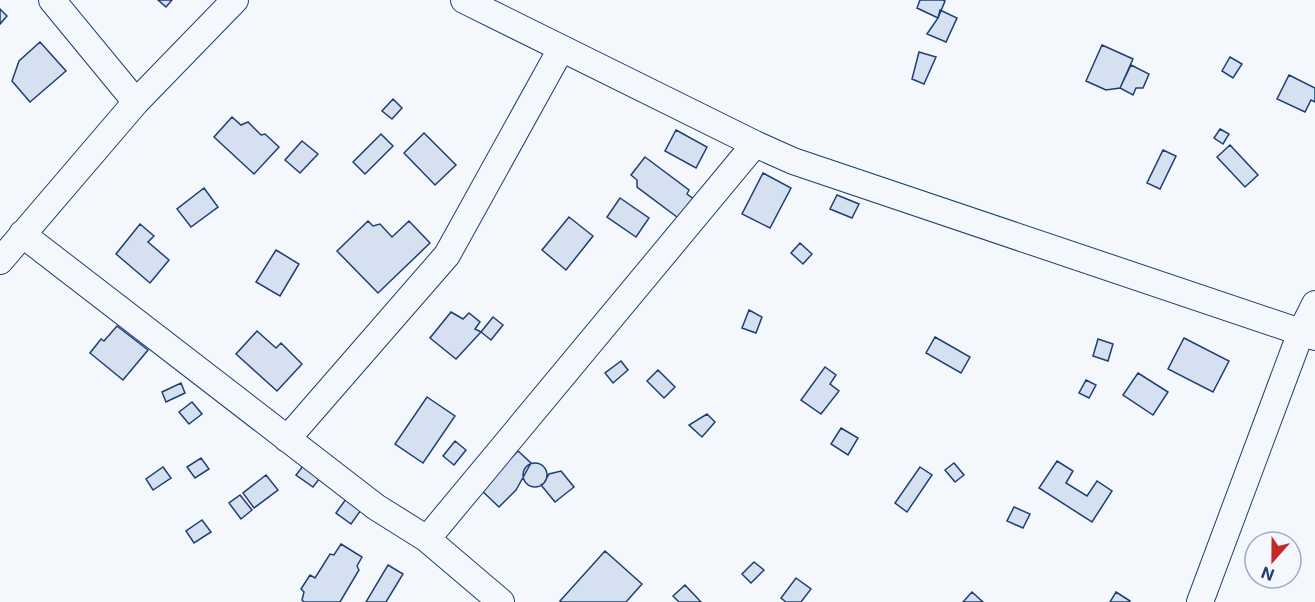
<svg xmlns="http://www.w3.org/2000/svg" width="1315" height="602" font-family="Inter,sans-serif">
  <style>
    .building { fill: #d5e0f0; stroke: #1d3f73; stroke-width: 1.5 }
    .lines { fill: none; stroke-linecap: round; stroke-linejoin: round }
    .minor-casing { stroke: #1d3f73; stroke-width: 28 }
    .minor { stroke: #f4f7fb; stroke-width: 26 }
  </style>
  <rect width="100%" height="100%" fill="#f4f7fb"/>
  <path class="building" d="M 158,0 L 172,0 L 166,7 Z
    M 920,0 L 943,0 L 945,1 L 938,18 L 917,8 Z
    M 0,9 L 7,16 L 0,24 Z
    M 940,10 L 957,18 L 946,42 L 927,34 L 938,18 Z
    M 40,42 L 66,71 L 30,102 L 12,81 L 19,61 Z
    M 1102,45 L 1133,59 L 1120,88 L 1106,90 L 1086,81 Z
    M 919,52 L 936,57 L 924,84 L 912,79 Z
    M 1230,57 L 1242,64 L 1233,78 L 1222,71 Z
    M 1131,65 L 1149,74 L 1143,88 L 1136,88 L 1133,95 L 1120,88 Z
    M 1289,75 L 1315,88 L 1315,102 L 1311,100 L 1305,112 L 1277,99 Z
    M 393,99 L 402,108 L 392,119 L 382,111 Z
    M 232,117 L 241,125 L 248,122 L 261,135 L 265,134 L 279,147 L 254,174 L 214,137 Z
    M 1220,129 L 1229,134 L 1223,144 L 1214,138 Z
    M 676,130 L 707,147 L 696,168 L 665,151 Z
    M 424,133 L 456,165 L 435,185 L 404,153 Z
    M 381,134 L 393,146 L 365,174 L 353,162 Z
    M 302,141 L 318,154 L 300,173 L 285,160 Z
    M 1230,145 L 1258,175 L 1245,187 L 1217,157 Z
    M 1163,150 L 1176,156 L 1160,189 L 1147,183 Z
    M 645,157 L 689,190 L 687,194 L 695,200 L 681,220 L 637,187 L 637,180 L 631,175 Z
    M 763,173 L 791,188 L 770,228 L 742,214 Z
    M 204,188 L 218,207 L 191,227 L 177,209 Z
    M 837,195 L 859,204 L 852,218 L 830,209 Z
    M 620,198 L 649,218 L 636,237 L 607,217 Z
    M 569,217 L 593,236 L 566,270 L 542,250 Z
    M 368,221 L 373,226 L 380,224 L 392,237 L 409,221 L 430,243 L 378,293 L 337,251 Z
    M 140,224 L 154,236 L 148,242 L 169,260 L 150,283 L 116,254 Z
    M 800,243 L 812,254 L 803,264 L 791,253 Z
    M 276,250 L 299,264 L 280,296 L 256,282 Z
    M 749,310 L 762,317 L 756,333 L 742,328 Z
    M 451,312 L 463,319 L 469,313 L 480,322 L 475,329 L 481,332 L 456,359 L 430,338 Z
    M 493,317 L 503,325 L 491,340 L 481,332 Z
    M 117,326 L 148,350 L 123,380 L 90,353 L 101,339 L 104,341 Z
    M 257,331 L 276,348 L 281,343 L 302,364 L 277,391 L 236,354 Z
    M 935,337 L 970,357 L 961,373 L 926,353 Z
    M 1184,338 L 1229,361 L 1213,392 L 1168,369 Z
    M 1098,339 L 1113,344 L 1108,361 L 1093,356 Z
    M 621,361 L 628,370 L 613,383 L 605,373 Z
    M 825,367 L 836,375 L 830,384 L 839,391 L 821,414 L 801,400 Z
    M 658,370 L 675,387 L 664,398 L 647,381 Z
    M 1138,373 L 1168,392 L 1153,415 L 1123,395 Z
    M 1086,380 L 1096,385 L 1089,398 L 1079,393 Z
    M 181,383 L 185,393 L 166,402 L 162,392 Z
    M 427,397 L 455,416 L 423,463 L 395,444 Z
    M 192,402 L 202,414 L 189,424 L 179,412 Z
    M 707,414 L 715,422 L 702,437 L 689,425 Z
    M 841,428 L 858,438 L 848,455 L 831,444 Z
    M 455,441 L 466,450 L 454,465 L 443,456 Z
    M 518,451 L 531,463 L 516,490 L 499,507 L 480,489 Z
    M 201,458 L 209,469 L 195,478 L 187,467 Z
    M 1057,461 L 1073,471 L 1066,483 L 1087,496 L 1097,481 L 1112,491 L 1092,522 L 1039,488 Z
    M523 475a12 12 0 1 1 24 0a12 12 0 1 1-24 0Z
    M 954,463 L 964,475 L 955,482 L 945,470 Z
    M 303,466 L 320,478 L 313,487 L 296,475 Z
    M 163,467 L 171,478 L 153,490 L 146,479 Z
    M 920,467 L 932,475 L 907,512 L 895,503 Z
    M 561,471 L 574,487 L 555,502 L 541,485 L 544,483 L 549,474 Z
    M 266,475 L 278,490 L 254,508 L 243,493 Z
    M 240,495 L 252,510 L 241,519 L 229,503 Z
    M 346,499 L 361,510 L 351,524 L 336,513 Z
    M 1014,507 L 1030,514 L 1023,528 L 1007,521 Z
    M 202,520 L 211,532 L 194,543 L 186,531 Z
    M 341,544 L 362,557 L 357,566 L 359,570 L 340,602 L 304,602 L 302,600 L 304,592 L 301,589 L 310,575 L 315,578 L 330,554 L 334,555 Z
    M 605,551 L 642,584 L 626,602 L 562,602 L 560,601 Z
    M 754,562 L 764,570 L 751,583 L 742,574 Z
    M 388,565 L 403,574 L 386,602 L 366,602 Z
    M 796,578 L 811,589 L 801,602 L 786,602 L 781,598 Z
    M 685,585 L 701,602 L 679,602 L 673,596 Z
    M 972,592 L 983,602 L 963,602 Z
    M 1116,592 L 1130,601 L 1129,602 L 1110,602 Z"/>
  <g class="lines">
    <defs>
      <path id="minor" d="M 52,0 L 136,102
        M 464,0 L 755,144 L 793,161 L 1315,337
        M 22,234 L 376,507 L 427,539 L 501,602
        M 0,261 L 136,102 L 235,0
        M 287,439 L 447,255 L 561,49
        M 427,539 L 755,144
        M 1200,602 L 1301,332 L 1315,304"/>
    </defs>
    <use href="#minor" class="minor-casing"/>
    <use href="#minor" class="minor"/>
  </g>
  <g transform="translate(1273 560) rotate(201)"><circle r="28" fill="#f4f7fb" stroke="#9eadc5" stroke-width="1.5"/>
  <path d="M0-4.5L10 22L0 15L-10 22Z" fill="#c62828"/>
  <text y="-9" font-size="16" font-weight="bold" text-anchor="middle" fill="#1d3f73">N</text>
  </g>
</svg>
